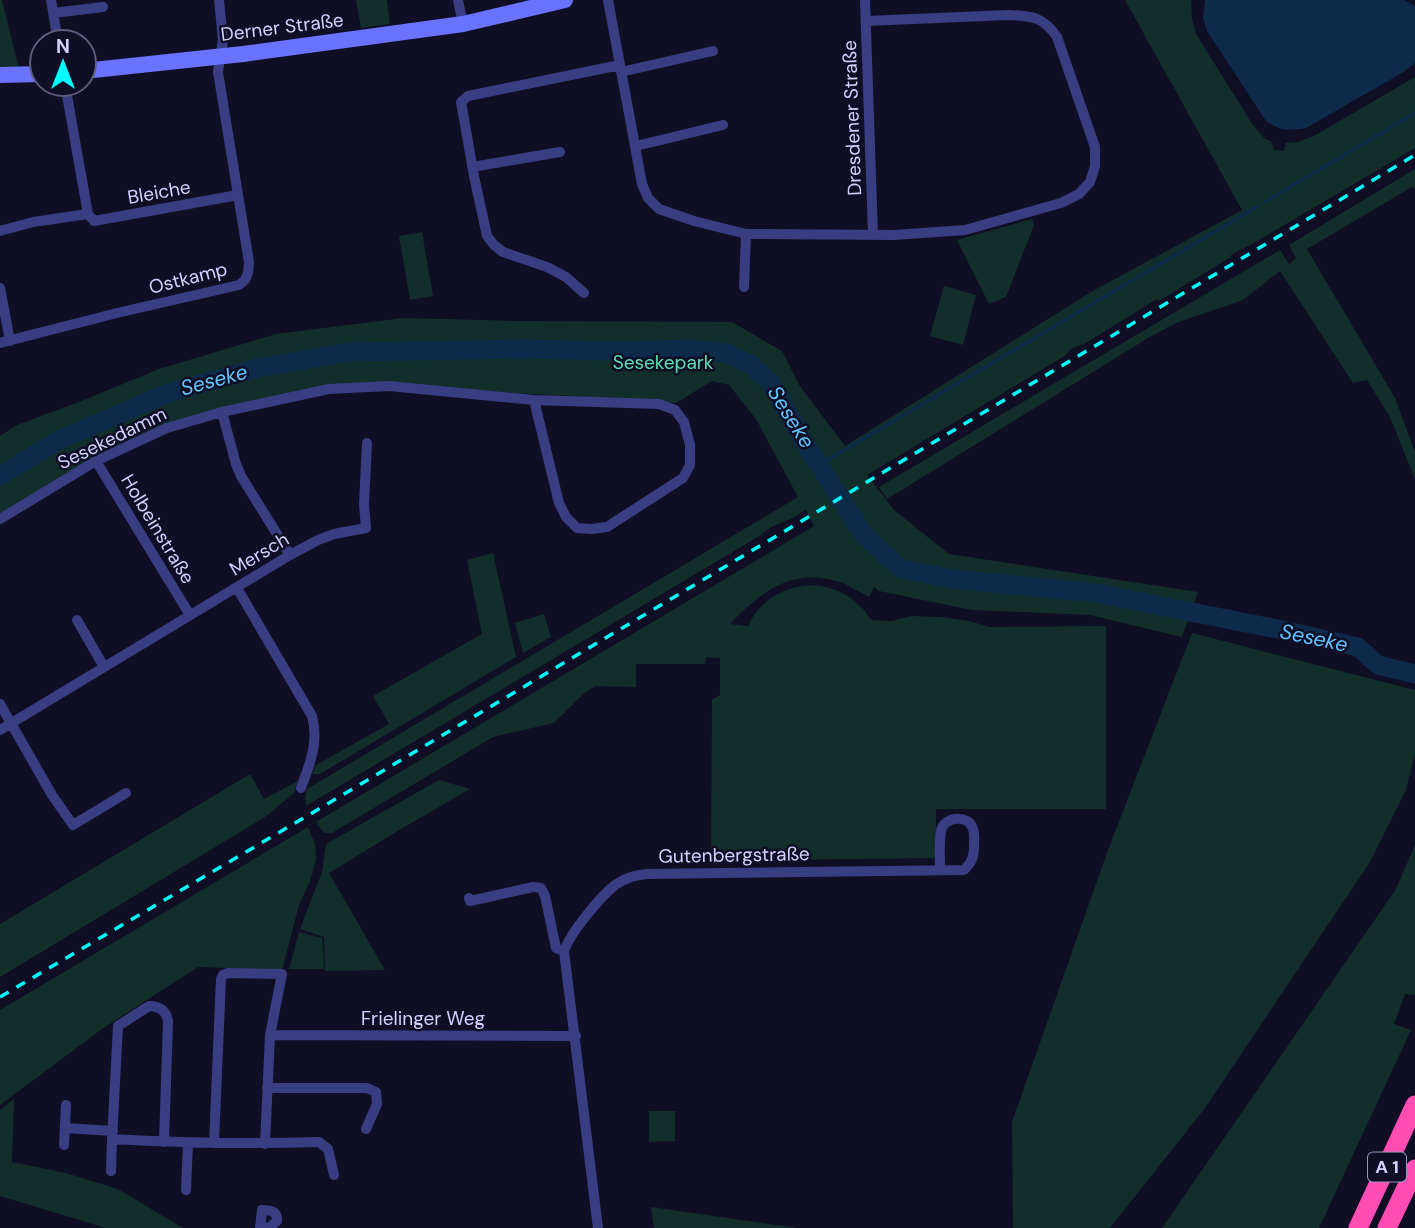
<svg xmlns="http://www.w3.org/2000/svg" width="1415" height="1228" font-family="'DM Sans',sans-serif">
  <style>
    .green { fill: #112e2a }
    .water { fill: #0d2a4a }
    .lines { fill: none; stroke-linecap: round; stroke-linejoin: round }
    .stream { stroke: #0d2a4a; stroke-width: 3.5 }
    .river { stroke: #0d2a4a; stroke-width: 19 }
    .street { stroke: #393e83; stroke-width: 10 }
    .secondary { stroke: #6973ff; stroke-width: 16 }
    .highway { stroke: #ff4db3; stroke-width: 19 }
    .rail { stroke: #00fcfc; stroke-width: 3.5; stroke-dasharray: 10 9; stroke-linecap: butt }
    .labels { text-anchor: middle; dominant-baseline: central; stroke-width: 5; stroke-linejoin: round; paint-order: stroke }
    .shield { fill: #100e24; stroke: #9896bd; stroke-width: 2 }
    .shield-label { font-size: 18px; font-weight: bold; fill: #d2d1ff }
    .street-label { font-size: 19px; fill: #d2d1ff; stroke: #100e24 }
    .park-label { font-size: 19px; fill: #5de0b2; stroke: #100e24 }
    .water-label { font-size: 21px; font-style: italic; fill: #60c5ff; stroke: #100e24 }
  </style>
  <rect width="100%" height="100%" fill="#100e24"/>
  <path class="green" d="M 0,0 L 2,0 L 19,69 L 0,69 Z
    M 356,0 L 387,0 L 390,24 L 361,28 Z
    M 1125,0 L 1191,0 L 1192,19 L 1196,34 L 1253,125 L 1264,138 L 1272,142 L 1274,150 L 1284,151 L 1286,143 L 1298,142 L 1314,136 L 1415,77 L 1415,148 L 1259,240 L 1231,255 L 1231,257 L 1159,301 L 1157,299 L 1086,343 L 1071,349 L 1066,355 L 867,475 L 894,510 L 949,554 L 1198,592 L 1182,637 L 1090,615 L 972,610 L 879,591 L 874,587 L 869,597 C 861,593 853,588 845,584 C 796,565 762,590 730,624 L 748,626 C 768,582 827,571 861,607 C 865,610 868,616 871,620 L 892,621 L 911,616 L 941,617 L 969,621 L 990,627 L 1106,626 L 1106,809 L 936,809 L 936,858 L 716,861 L 711,857 L 712,700 L 720,695 L 720,658 L 706,657 L 705,664 L 636,664 L 636,687 L 595,686 L 582,695 L 554,723 L 493,737 L 332,833 L 324,833 L 316,822 L 814,526 L 806,510 C 800,513 794,518 789,520 C 778,524 770,526 761,535 L 306,806 L 305,798 L 307,789 L 798,497 L 756,419 L 729,385 L 712,381 L 676,403 L 573,396 L 345,385 L 168,426 L 0,517 L 0,436 L 17,425 L 79,402 L 159,369 L 276,334 L 404,318 L 516,321 L 732,322 L 782,351 L 799,385 L 845,446 L 1091,292 L 1242,210 Z
    M 1415,169 L 1415,189 L 1412,187 L 1307,249 L 1395,398 L 1415,452 L 1415,479 L 1390,417 L 1367,380 L 1353,383 L 1280,271 L 1243,300 L 1176,323 L 1148,338 L 887,499 L 879,487 L 1280,250 L 1289,264 L 1296,258 L 1289,245 Z
    M 1032,219 L 1034,225 L 1006,297 L 989,304 L 957,240 Z
    M 422,232 L 433,296 L 410,300 L 399,236 Z
    M 944,286 L 976,295 L 963,345 L 930,336 Z
    M 493,553 L 516,657 L 320,774 L 312,774 L 316,765 L 389,724 L 373,696 L 482,634 L 467,560 Z
    M 544,614 L 551,637 L 523,653 L 515,623 Z
    M 1192,633 L 1415,690 L 1415,754 L 1406,790 L 1370,862 L 1205,1108 L 1110,1228 L 1013,1228 L 1012,1122 L 1108,850 Z
    M 250,774 L 264,799 L 298,781 L 294,793 L 265,817 L 0,977 L 0,924 Z
    M 439,780 L 470,789 L 401,829 L 329,873 L 385,970 L 325,971 L 324,937 L 300,929 L 322,872 L 326,844 Z
    M 308,827 L 315,844 L 316,859 L 310,881 L 299,905 L 282,970 L 198,967 L 102,1029 L 0,1105 L 0,1010 Z
    M 1415,845 L 1415,995 L 1405,994 L 1394,1024 L 1411,1030 L 1319,1228 L 1162,1228 L 1396,889 Z
    M 299,932 L 322,938 L 324,969 L 289,969 Z
    M 14,1099 L 12,1162 L 66,1173 L 118,1189 L 183,1228 L 106,1228 L 0,1196 L 0,1110 Z
    M 649,1111 L 675,1111 L 675,1141 L 649,1142 Z
    M 651,1207 L 797,1228 L 654,1228 Z"/>
  <path class="water" d="M 1205,0 L 1404,0 L 1415,6 L 1415,63 L 1402,73 L 1306,128 C 1287,131 1282,131 1266,121 L 1207,31 L 1203,18 Z"/>
  <g class="lines">
    <path class="stream" d="M 1265,202 L 1415,113
      M 819,465 L 1257,207"/>
    <path class="river" d="M 0,476 L 59,440 L 168,393 L 258,368 L 349,352 L 527,349 L 612,351 L 690,349 L 726,353 L 750,364 L 771,383 L 804,442 L 864,535 L 901,569 L 953,579 L 1096,593 L 1287,631 L 1358,647 L 1378,665 L 1415,674"/>
    <path class="street" d="M 51,0 L 58,42
      M 458,0 L 463,24
      M 608,0 L 642,184 L 648,198 L 659,209 L 694,221 L 746,234 L 894,235 L 965,230 L 1061,203 L 1079,194 L 1090,182 L 1095,166 L 1095,147 L 1057,37 C 1043,17 1033,16 1009,15 L 866,21
      M 865,0 L 873,235
      M 53,13 L 103,7
      M 621,72 L 713,51
      M 65,84 L 88,214 L 94,221 L 238,195
      M 636,146 L 723,125
      M 472,167 L 560,152
      M 0,231 L 33,222 L 88,214
      M 744,287 L 746,234
      M 0,288 L 10,341
      M 584,293 L 566,277 L 547,267 L 503,252 L 494,245 L 487,236 L 474,176 L 461,102 L 468,96 L 620,65
      M 0,343 L 117,313 L 239,285 L 245,280 L 248,273 L 249,262 L 218,72 L 223,40 L 219,0
      M 222,412 L 236,464 L 241,476 L 290,555
      M 96,461 L 190,615
      M 0,519 L 96,461 L 167,428 L 222,412 L 329,389 L 389,386 L 534,400 L 659,404 L 675,410 L 684,422 L 690,445 L 690,465 L 683,478 L 607,527 L 591,529 L 577,528 L 566,517 L 559,503 L 534,400
      M 237,588 L 312,716 C 319,742 310,764 301,788
      M 77,620 L 104,667
      M 0,704 L 52,795 L 73,825 L 126,793
      M 0,730 L 290,555 L 318,540 L 334,534 L 366,528 L 364,504 L 367,443
      M 469,898 L 470,901 L 533,887 L 541,888 L 545,896 L 556,948 L 564,951
      M 270,1035 L 576,1036
      M 267,1088 L 367,1088 L 376,1092 L 377,1104 L 366,1129
      M 65,1128 L 113,1131
      M 164,1142 L 168,1022 C 167,1011 160,1006 149,1006 L 118,1026 L 112,1139 C 181,1143 250,1144 319,1142 L 328,1149 L 334,1175
      M 214,1143 L 221,979 L 223,975 L 228,973 L 282,974 L 270,1035 L 265,1144
      M 64,1145 L 66,1105
      M 111,1171 L 112,1139
      M 186,1190 L 188,1143
      M 260,1228 L 262,1210 C 270,1210 278,1211 277,1221 L 270,1227 L 264,1228
      M 598,1228 L 564,951 C 571,932 599,898 615,885 C 625,878 635,875 646,874 L 964,870 C 972,862 974,857 974,846 C 974,841 975,834 973,829 C 969,814 944,816 941,831 C 939,843 940,857 940,870"/>
    <path class="secondary" d="M 84,71 L 243,54 L 463,24 L 565,0
      M 0,75 L 42,74"/>
    <path class="highway" d="M 1358,1228 L 1415,1105
      M 1387,1228 L 1415,1169"/>
    <path class="rail" d="M 0,997 L 329,803 L 1415,155"/>
  </g>
  <g class="labels">
    <rect class="shield" x="1368" y="1152.5" width="38" height="29" rx="5"/>
    <g class="shield-label">
      <text x="1387" y="1167">A 1</text>
    </g>
    <g class="street-label">
      <text transform="translate(282 27) rotate(-7)">Derner Straße</text>
      <text transform="translate(852 118) rotate(-92)">Dresdener Straße</text>
      <text transform="translate(159 192) rotate(-10)">Bleiche</text>
      <text transform="translate(188 278) rotate(-14)">Ostkamp</text>
      <text transform="translate(112 438) rotate(-26)">Sesekedamm</text>
      <text transform="translate(158 529) rotate(59)">Holbeinstraße</text>
      <text transform="translate(259 554) rotate(-31)">Mersch</text>
      <text transform="translate(734 855) rotate(-1)">Gutenbergstraße</text>
      <text x="423" y="1018">Frielinger Weg</text>
    </g>
    <g class="park-label">
      <text x="663" y="362">Sesekepark</text>
    </g>
    <g class="water-label">
      <text transform="translate(214 380) rotate(-15)">Seseke</text>
      <text transform="translate(791 417) rotate(58)">Seseke</text>
      <text transform="translate(1314 638) rotate(12)">Seseke</text>
    </g>
  </g>
  <g transform="translate(63 63)"><circle r="33" fill="#100e24" stroke="#5e5c7c" stroke-width="2"/>
  <path d="M0-5L12 26L0 18L-12 26Z" fill="#00fcfc"/>
  <text y="-10" font-size="19" font-weight="bold" text-anchor="middle" fill="#d2d1ff">N</text>
  </g>
</svg>
